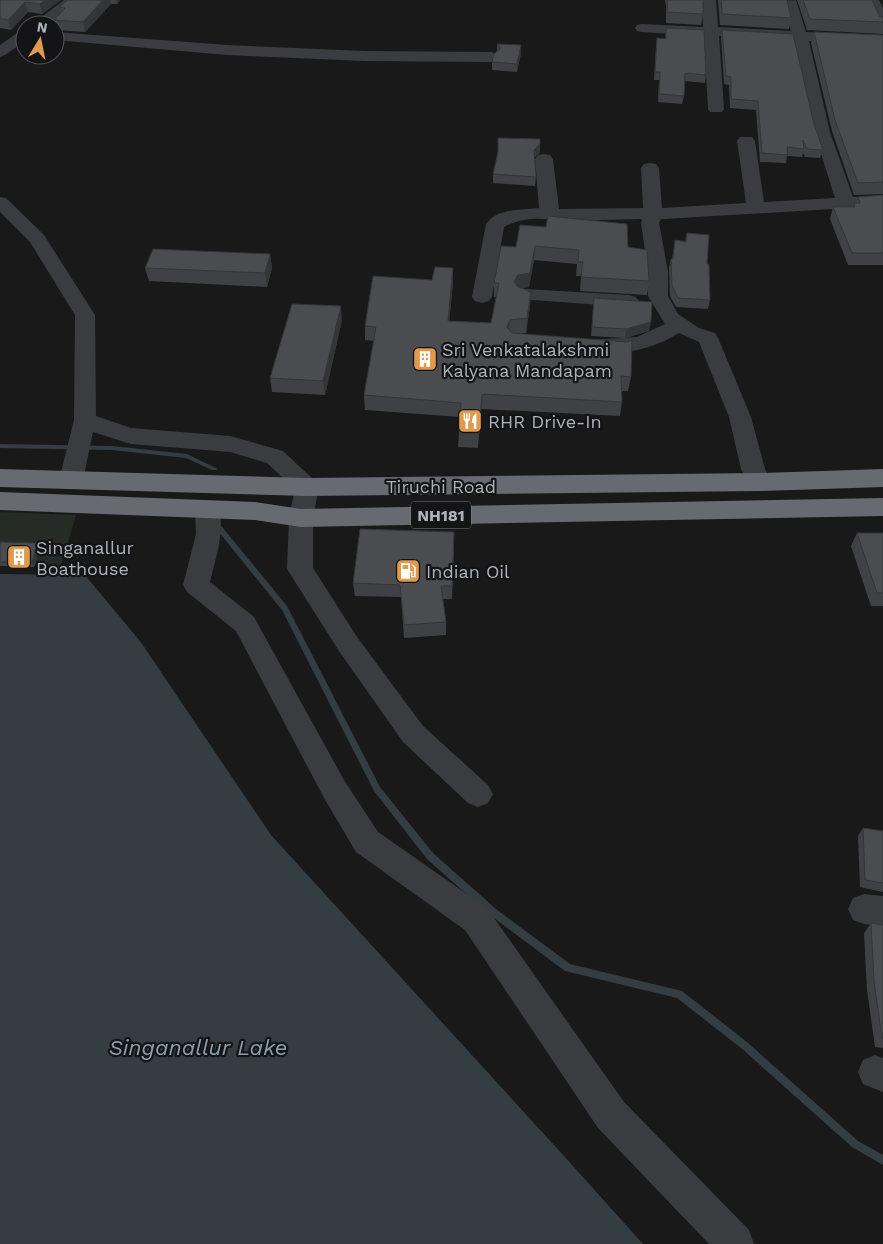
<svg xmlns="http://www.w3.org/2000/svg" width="883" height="1244" font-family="'Work Sans',sans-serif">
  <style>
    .green { fill: #252c25 }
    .water { fill: #343d42 }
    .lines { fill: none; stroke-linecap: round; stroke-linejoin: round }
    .stream { fill: #343d42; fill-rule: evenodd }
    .minor { fill: #3a3c3f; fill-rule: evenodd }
    .highway { fill: #676a70; fill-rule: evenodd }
    .wall { fill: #404144 }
    .shaded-wall { fill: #343537 }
    .building { fill: #4b4c4f; stroke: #343537 }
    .labels { text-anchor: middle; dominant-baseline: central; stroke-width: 4.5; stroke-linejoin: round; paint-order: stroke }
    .shield { fill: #141416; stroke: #7f8388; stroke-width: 1 }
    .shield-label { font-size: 16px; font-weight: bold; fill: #adb2b9 }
    .poi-label { font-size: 18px; fill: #adb2b9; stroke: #141416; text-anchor: start }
    .street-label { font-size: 18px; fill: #adb2b9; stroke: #141416 }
    .near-water-label { font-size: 22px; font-style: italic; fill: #88a2af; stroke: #141416 }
  </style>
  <rect width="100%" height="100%" fill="#19191a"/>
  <path class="green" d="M 0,512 L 76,515 L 61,566 L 0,565 Z"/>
  <path class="water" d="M 0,574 L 85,575 L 140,641 L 271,835 L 564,1156 L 643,1244 L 0,1244 Z"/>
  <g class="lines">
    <path class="stream" d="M 0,444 L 112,446 L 187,454 L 216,468 L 217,469 L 216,470 L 212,470 L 186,458 L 112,450 L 0,448 Z
      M 214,522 L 218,522 L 287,606 L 380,787 L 433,853 L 496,909 L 570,964 L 682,991 L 747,1042 L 858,1141 L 883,1155 L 883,1165 L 852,1147 L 741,1048 L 677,998 L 565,971 L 490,915 L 427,859 L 374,791 L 282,610 L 214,526 L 213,524 Z"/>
    <path class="minor" d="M 64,0 L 80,0 L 48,25 L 31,25 Z
      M 702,0 L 716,0 L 718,27 L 791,31 L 783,1 L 796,0 L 806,32 L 883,35 L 883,45 L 809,41 L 830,132 L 853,197 L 883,196 L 883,206 L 664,219 L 661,219 L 659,223 L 668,271 L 668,296 L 678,314 L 699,328 L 715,333 L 718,338 L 751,417 L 765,469 L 772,482 L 768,488 L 760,490 L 752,488 L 741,469 L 729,417 L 699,342 L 679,333 C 653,349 621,357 591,350 L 588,345 L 591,340 L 637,337 L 665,324 L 648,296 L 648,271 L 641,223 L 642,219 L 559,221 C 541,217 520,218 504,227 L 492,297 L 489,301 L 482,303 L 475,301 L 472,297 L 486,224 C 497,208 522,210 539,208 L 535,159 L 538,155 L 544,154 L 550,155 L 553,159 L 559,209 L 643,208 L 641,168 L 644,164 L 650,163 L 656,164 L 659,168 L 662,208 L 746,203 L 737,141 L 740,137 L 752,137 L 755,141 L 764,202 L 835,198 L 814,132 L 793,40 L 719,36 L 724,109 L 722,112 L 710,112 L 708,109 L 704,36 L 642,32 L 637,31 L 635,28 L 637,25 L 642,24 L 703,27 Z
      M 865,0 L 879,0 L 883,8 L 883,28 L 878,27 L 876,24 Z
      M 25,30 L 25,41 L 5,55 L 0,57 L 0,45 L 20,31 Z
      M 55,32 L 227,45 L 364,51 L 491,52 L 496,54 L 499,57 L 496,60 L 491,62 L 364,61 L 227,55 L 55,40 Z
      M 0,197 L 6,198 L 44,235 L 95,315 L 96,416 L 131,428 L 230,436 L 283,451 L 315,481 L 319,487 L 313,518 L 313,568 L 357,637 L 423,726 L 488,785 L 493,794 L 488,803 L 478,807 L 468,803 L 403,742 L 339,651 L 287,569 L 289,518 L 295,489 L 267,463 L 230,452 L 131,444 L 93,432 L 83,480 L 79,486 L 71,488 L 63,486 L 59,480 L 74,420 L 75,315 L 30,242 L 0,212 Z
      M 525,289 L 629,295 L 636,297 L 639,301 L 636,305 L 629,307 L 518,299 L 515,295 L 518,291 Z
      M 207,500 L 216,503 C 228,525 215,559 210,582 L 254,617 L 344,780 L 378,832 L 487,908 L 624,1102 L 749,1230 L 754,1244 L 709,1244 L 598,1128 L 465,930 L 356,852 L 324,798 L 236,631 L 187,592 L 183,585 L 196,534 L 195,509 L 198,503 Z
      M 864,894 L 883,896 L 883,926 L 864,924 L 853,920 L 848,909 L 853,898 Z
      M 875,1055 L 883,1058 L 883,1092 L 863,1084 L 858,1072 L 863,1060 Z"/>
    <path class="highway" d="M 0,469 L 307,478 L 760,473 L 883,469 L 883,487 L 760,491 L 307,496 L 0,487 Z
      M 0,492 L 255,502 L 301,509 L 883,498 L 883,516 L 301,527 L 255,520 L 0,510 Z"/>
  </g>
  <path class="wall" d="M 0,0 L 61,0 L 42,14 L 28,12 L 11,30 L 0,28 Z
    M 68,0 L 120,0 L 117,4 L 111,4 L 85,32 L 57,30 L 54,20 L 61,13 L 59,7 Z
    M 665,0 L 703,0 L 703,14 L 701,25 L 666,23 L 666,5 Z
    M 718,0 L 787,0 L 791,18 L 789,29 L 720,25 Z
    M 797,0 L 872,0 L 880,17 L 883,17 L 883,34 L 807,30 Z
    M 666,28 L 706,75 L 705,83 L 685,81 L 684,96 L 682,104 L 658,102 L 659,80 L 654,80 L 656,46 L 657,38 L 665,39 Z
    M 722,30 L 814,124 L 823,150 L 820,158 L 805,157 L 803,153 L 802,157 L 787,156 L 786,163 L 760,162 L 756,110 L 730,108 L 729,85 L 724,84 L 721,38 Z
    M 814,32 L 883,35 L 883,194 L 854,195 L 832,131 L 811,43 Z
    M 497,44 L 521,53 L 517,72 L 492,70 L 492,62 L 497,52 Z
    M 540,153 L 534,158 L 536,177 L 535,186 L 493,183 L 493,174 Z
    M 883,195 L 883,265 L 848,265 L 830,219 L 833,207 L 852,207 L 854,203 L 856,203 L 858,197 Z
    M 520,225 L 628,247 L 649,281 L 647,295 L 580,291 L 581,276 L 576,276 L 577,264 L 534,260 L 529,287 L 523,288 L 531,292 L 530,306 L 526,333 L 519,333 L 631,377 L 628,391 L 622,391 L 622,402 L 620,416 L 481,409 L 478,448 L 458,447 L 460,417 L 365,410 L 364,395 L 374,341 L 365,340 L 365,326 L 453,283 L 449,321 L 491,323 L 496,297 L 494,297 L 494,283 L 516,247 Z
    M 687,233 L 707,264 L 710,300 L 708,309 L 676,307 L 670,296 L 669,268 L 671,259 L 672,259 L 675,240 L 685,241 Z
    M 270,254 L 272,268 L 267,287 L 149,281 L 145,268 Z
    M 594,298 L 649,331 L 625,338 L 591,336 Z
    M 342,320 L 325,395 L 272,392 L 270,378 Z
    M 857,533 L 883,533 L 883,606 L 871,606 L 851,546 Z
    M 0,542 L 40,548 L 34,567 L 0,566 Z
    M 454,545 L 452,599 L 443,599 L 446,622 L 446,635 L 404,638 L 401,597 L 355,596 L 353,583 Z
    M 863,828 L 883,831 L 883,892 L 860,887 L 858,836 Z
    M 871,923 L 883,925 L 883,1048 L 875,1047 L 867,990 L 864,933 Z"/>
  <path class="shaded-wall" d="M 45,0 L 61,0 L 42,14 L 40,4 Z
    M 103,0 L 110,0 L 111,4 L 85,32 L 83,22 Z
    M 116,0 L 120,0 L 117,4 Z
    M 25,2 L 28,12 L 11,30 L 8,20 Z
    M 521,45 L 521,53 L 517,72 L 517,64 Z
    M 540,144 L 540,153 L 533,159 L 534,150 Z
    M 535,246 L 534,260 L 529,287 L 517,289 L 514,281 L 518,275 Z
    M 270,254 L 272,268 L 267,287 L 265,273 Z
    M 453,268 L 453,283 L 448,335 L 448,321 Z
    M 531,292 L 530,306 L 526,333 L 527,318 Z
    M 341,306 L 342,320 L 325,395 L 323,381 Z
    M 510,320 L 509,334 L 507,327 Z
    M 651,322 L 649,331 L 625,338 L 626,329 Z
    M 38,543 L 40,548 L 34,567 L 32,562 Z"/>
  <path class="building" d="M 0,0 L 45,0 L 40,4 L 25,2 L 8,20 L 0,18 Z
    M 68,0 L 103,0 L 83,22 L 54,20 L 65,8 L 59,7 Z
    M 668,0 L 703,0 L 703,14 L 667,12 Z
    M 721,0 L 787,0 L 791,18 L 722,14 Z
    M 803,0 L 872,0 L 880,17 L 883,17 L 883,22 L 810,19 Z
    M 666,28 L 704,30 L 706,75 L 685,73 L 684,96 L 659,94 L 660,72 L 655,72 L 657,38 L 666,39 Z
    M 722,30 L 793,34 L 814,124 L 823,150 L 807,149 L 803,140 L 804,149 L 787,147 L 788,155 L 762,153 L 758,101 L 731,99 L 731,77 L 726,76 Z
    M 814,32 L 883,35 L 883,182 L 858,183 L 835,120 Z
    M 497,44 L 521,45 L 517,64 L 492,62 L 494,54 L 501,48 Z
    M 498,138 L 540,139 L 540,144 L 534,150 L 536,177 L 493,174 L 498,152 Z
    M 883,195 L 883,253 L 852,253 L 833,207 L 855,207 L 854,203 L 860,203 L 858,197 Z
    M 548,216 L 627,224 L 628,247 L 647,250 L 649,281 L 581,277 L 583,262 L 578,262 L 579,250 L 535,246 L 530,273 L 518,275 L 514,281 L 518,287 L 531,292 L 527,318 L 510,320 L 507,327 L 512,333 L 627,342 L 632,340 L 631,377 L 621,376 L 622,402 L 482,394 L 479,434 L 459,433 L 461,403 L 364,395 L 376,327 L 365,326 L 373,276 L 432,280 L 435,267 L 453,268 L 448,321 L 491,323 L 499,283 L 494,283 L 501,246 L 516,247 L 520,225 L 546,227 Z
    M 687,233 L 709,235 L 707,264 L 709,264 L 710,300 L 678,298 L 672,286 L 671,259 L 673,259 L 675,240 L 686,242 Z
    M 153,249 L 270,254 L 265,273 L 145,268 Z
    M 594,298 L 652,302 L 651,322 L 626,329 L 592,327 Z
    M 292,304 L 341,306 L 323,381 L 270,378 Z
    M 360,529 L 454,532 L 452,586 L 441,586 L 446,622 L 404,625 L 400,585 L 353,583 Z
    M 857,533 L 883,533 L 883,593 L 877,593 Z
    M 0,542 L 38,543 L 32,562 L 0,562 Z
    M 863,828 L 883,831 L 883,883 L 865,880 Z
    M 871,923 L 883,925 L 883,1038 L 882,1038 L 874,981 Z"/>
  <defs>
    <symbol id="building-square" viewBox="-11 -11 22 22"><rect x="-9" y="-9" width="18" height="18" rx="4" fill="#de9a4d" stroke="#141416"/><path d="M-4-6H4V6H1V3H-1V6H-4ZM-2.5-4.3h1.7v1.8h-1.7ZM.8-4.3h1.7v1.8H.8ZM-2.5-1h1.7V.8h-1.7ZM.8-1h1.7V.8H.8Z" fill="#fff"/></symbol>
    <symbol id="restaurant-square" viewBox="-11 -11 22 22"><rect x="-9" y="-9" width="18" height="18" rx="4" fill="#de9a4d" stroke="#141416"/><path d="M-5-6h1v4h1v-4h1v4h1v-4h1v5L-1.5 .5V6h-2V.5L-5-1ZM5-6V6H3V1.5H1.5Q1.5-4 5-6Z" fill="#fff"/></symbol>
    <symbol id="fuel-square" viewBox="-11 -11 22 22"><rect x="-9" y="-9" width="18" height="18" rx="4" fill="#de9a4d" stroke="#141416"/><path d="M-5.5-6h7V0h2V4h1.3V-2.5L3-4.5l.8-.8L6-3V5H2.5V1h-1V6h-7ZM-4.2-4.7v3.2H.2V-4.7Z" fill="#fff"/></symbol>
  </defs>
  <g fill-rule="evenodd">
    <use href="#building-square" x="411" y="345" width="28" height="28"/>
    <use href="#restaurant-square" x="456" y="407" width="28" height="28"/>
    <use href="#building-square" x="5" y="543" width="28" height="28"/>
    <use href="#fuel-square" x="394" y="557" width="28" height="28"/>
  </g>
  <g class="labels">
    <rect class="shield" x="411" y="501.5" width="60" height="27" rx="4"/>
    <g class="shield-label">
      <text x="441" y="515">NH181</text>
    </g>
    <g class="poi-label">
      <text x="442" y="349">Sri Venkatalakshmi<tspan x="442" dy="21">Kalyana Mandapam</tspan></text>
      <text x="488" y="421">RHR Drive-In</text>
      <text x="36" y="547">Singanallur<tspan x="36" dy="21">Boathouse</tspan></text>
      <text x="426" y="571">Indian Oil</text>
    </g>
    <g class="street-label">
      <text x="441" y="486">Tiruchi Road</text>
    </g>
    <g class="near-water-label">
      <text x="198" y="1047">Singanallur Lake</text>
    </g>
  </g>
  <g transform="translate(40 40) rotate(10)"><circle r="24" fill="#141416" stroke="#515357"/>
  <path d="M0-4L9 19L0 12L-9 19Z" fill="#de9a4d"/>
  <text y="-8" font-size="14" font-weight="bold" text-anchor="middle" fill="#adb2b9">N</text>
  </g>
</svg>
